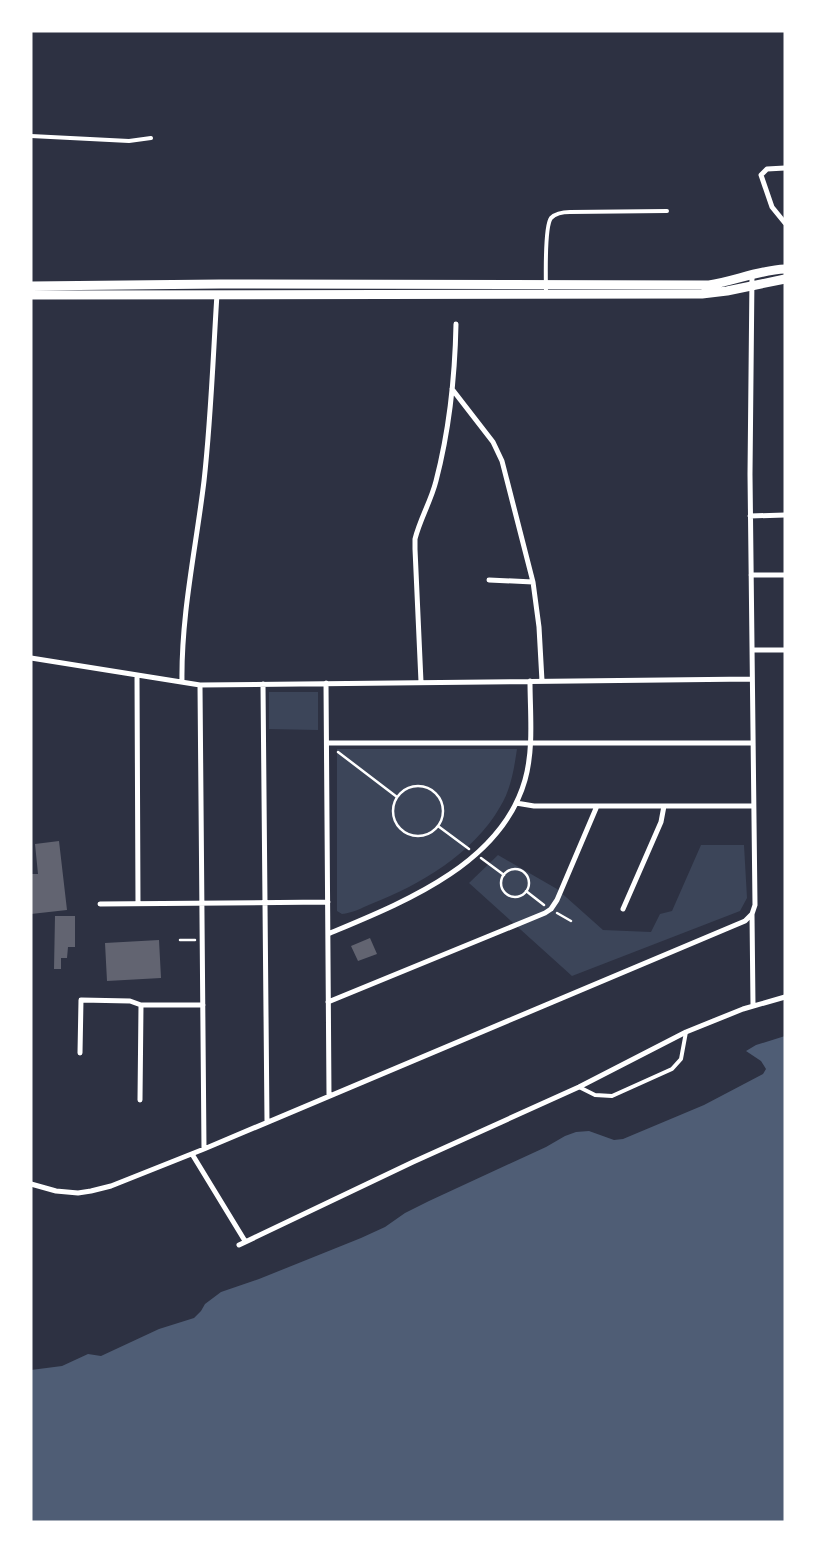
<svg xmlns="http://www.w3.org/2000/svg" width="816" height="1553" font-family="'Zilla Slab',serif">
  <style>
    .green { fill: #3c4559 }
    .water { fill: #4f5d75 }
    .building { fill: #626471 }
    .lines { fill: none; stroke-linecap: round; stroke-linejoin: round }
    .path { stroke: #fff; stroke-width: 2.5 }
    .service { stroke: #fff; stroke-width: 4 }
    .minor { stroke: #fff; stroke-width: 5 }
    .tertiary { stroke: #fff; stroke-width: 9 }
  </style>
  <rect width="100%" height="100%" fill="#2d3142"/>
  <path class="green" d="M 269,692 L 318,692 L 318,730 L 269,729 Z
    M 337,749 L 517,749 C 514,769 511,789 500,807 C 473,854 420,885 371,904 C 362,908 352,913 342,914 L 337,911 Z
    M 701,845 L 744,845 L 747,898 L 740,911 L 572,976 L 469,883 L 498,855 L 557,889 L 603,930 L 651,932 L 660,914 L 672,911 Z"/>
  <path class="water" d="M 785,1036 L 785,1522 L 31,1522 L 31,1370 L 62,1366 L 88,1354 L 101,1356 L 159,1329 L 194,1318 L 201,1311 L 205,1304 L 221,1292 L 259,1279 L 361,1238 L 385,1227 L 405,1213 L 429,1201 L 546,1147 L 565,1136 L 576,1132 L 589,1131 L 614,1140 L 623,1139 L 704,1105 L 763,1074 L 766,1069 L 761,1061 L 746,1051 L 756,1045 Z"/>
  <path class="building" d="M 59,841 L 67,910 L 31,914 L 31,874 L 38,874 L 35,844 Z
    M 55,916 L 75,916 L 75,947 L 68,947 L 67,958 L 61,958 L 61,969 L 54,969 Z
    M 370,938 L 377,954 L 358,961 L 351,946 Z
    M 159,940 L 161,978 L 107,981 L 105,943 Z"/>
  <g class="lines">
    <path class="path" d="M 338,752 L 397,797
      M393 811a25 25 0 1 1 50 0a25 25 0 1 1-50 0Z
      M 438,826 L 469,849
      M 481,858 L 504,875
      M501 883a14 14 0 1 1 28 0a14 14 0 1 1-28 0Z
      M 526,891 L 544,905
      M 557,913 L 571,921
      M 180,940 L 195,940"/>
    <path class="service" d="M 31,136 L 129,141 L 151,138
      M 546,294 C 546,280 544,227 551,218 C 556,213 563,212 570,212 L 667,211
      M 579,1087 L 595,1095 L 612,1096 L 672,1069 L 681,1059 L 686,1032"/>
    <path class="minor" d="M 785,168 L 767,169 L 761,175 L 772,207 L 785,223
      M 752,276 L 750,474 L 755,905 L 752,914 L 753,1006
      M 452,389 L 493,442 L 502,461 L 533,582 L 539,627 L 542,681
      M 750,516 L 785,515
      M 751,575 L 785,575
      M 489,580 L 533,582
      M 752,650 L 785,650
      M 31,658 L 200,685 L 752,679
      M 137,675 L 138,903
      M 182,682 C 181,614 196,548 204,481 C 211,419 213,357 217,294
      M 421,682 L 415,549 L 415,539 C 420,519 431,501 436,481 C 449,431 455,375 456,324
      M 326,683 L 329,1095
      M 263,684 L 267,1122
      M 200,685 L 204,1149
      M 327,743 L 753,743
      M 516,803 L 534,806 L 753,806
      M 100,904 L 328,902
      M 623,909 L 661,822 L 664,806
      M 328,934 C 402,903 501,865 525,780 C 534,748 530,713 530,681
      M 328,1002 L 545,913 L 551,909 L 557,900 L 597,806
      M 80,1053 L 81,1000 L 130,1001 L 141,1005 L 203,1005
      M 140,1100 L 141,1005
      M 192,1154 L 245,1241
      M 31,1184 L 56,1191 L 78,1193 L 91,1191 L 111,1186 L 204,1149 L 745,921 L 752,914
      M 239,1245 L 413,1162 L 579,1087 L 686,1032 L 743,1009 L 785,997"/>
    <path class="tertiary" d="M 31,286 L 220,284 L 709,285 C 734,281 760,270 785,269
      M 31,295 L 702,294 L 727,291 L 785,279"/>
  </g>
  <rect width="816" height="1553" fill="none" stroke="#ffffff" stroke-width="65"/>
</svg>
